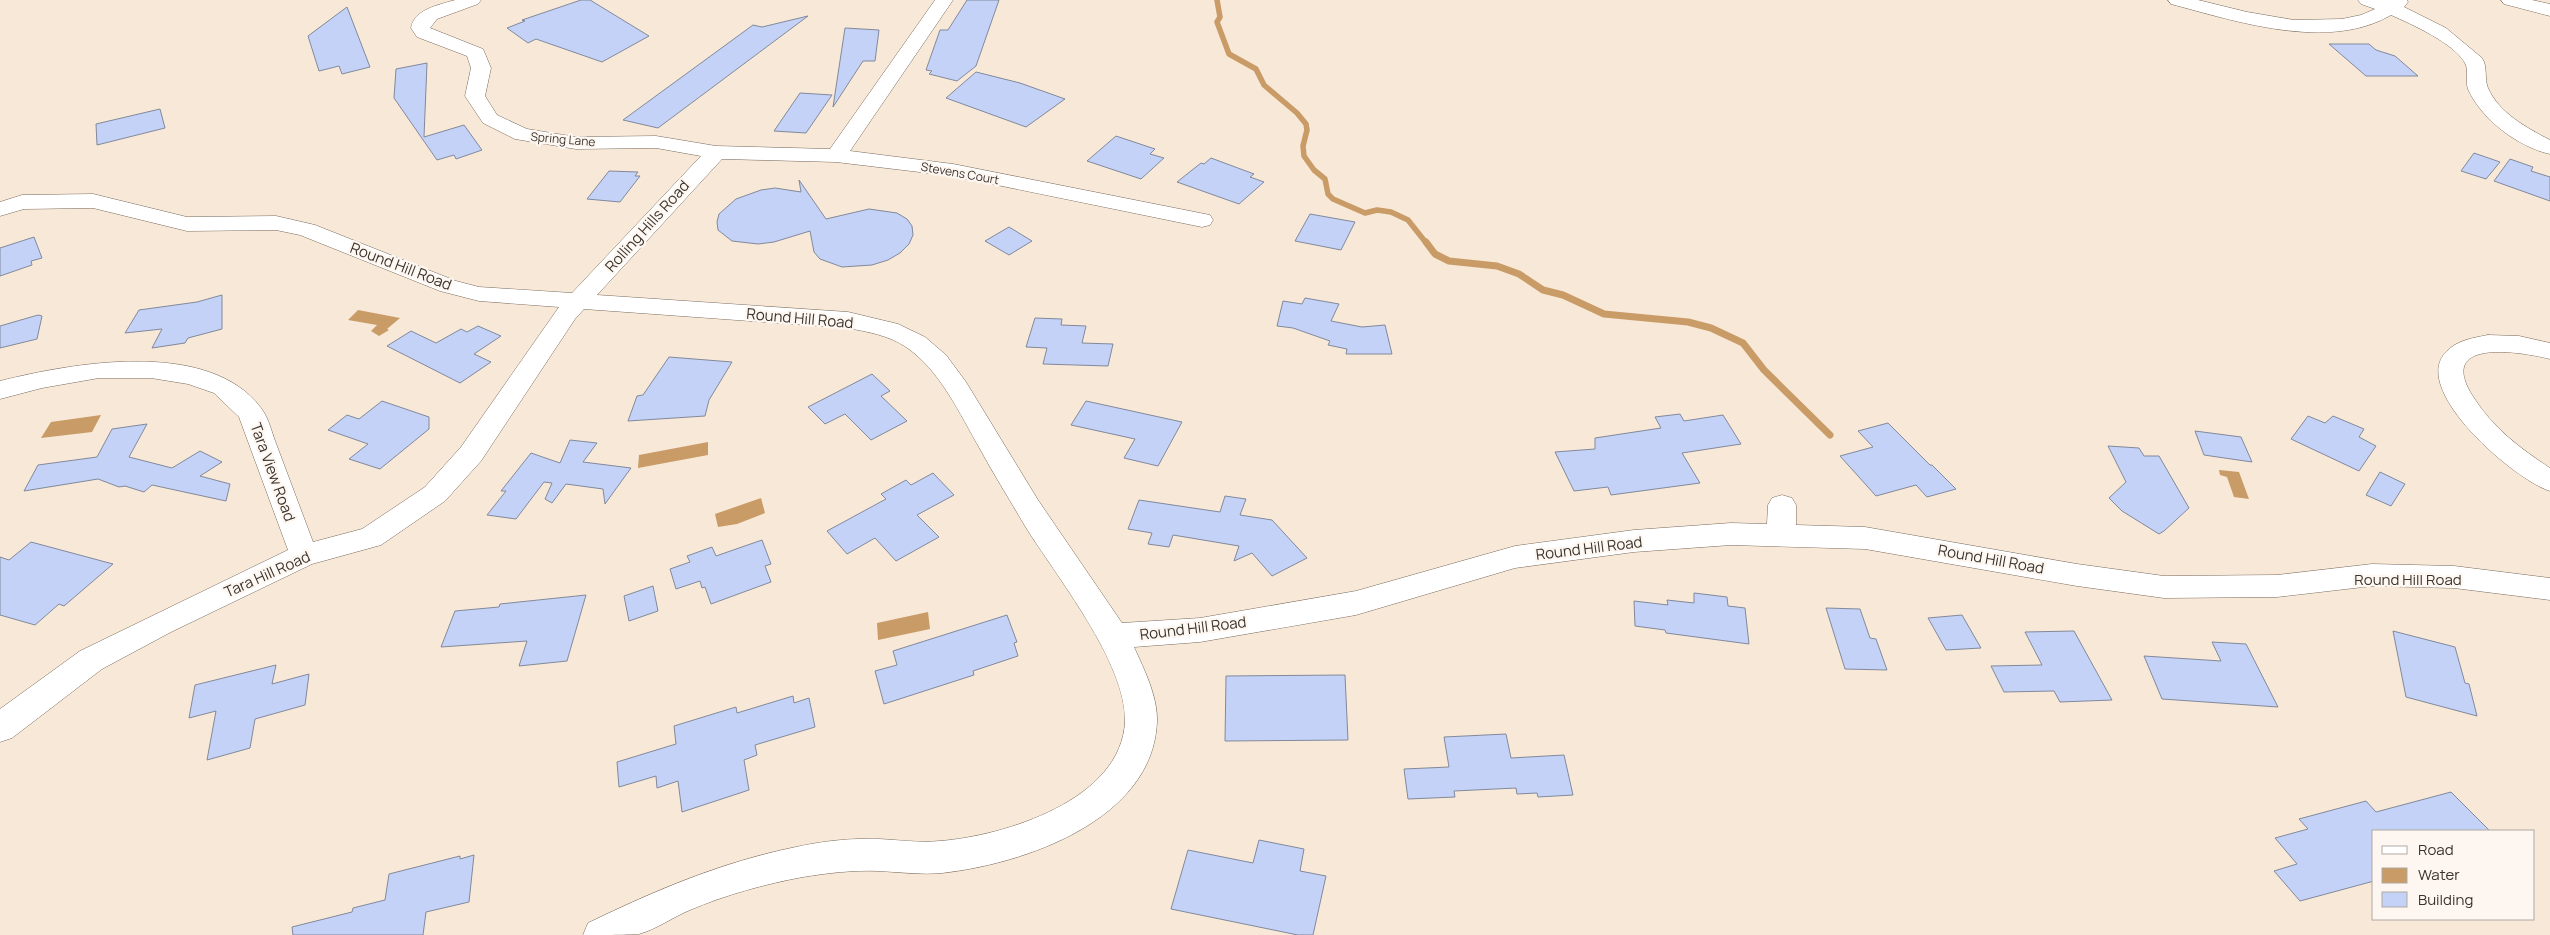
<svg xmlns="http://www.w3.org/2000/svg" width="2550" height="935" font-family="Manrope,sans-serif">
  <style>
    .water { fill: #c99b66 }
    .lines { fill: none; stroke-linecap: round; stroke-linejoin: round }
    .stream-far1 { stroke: #c99b66; stroke-width: 5.5 }
    .stream { stroke: #c99b66; stroke-width: 7 }
    .building { fill: #c3d2f6; stroke: #82899b }
    .minor-casing { stroke: #786a5c; stroke-width: 1 }
    .minor { fill: #fff; fill-rule: evenodd }
    .labels { text-anchor: middle; dominant-baseline: central; stroke-width: 4.5; stroke-linejoin: round; paint-order: stroke }
    .far-street-label { font-size: 12px; fill: #3a342e; stroke: #fef7f1 }
    .street-label { font-size: 15px; fill: #3a342e; stroke: #fef7f1 }
  </style>
  <rect width="100%" height="100%" fill="#f8e8d8"/>
  <path class="water" d="M 358,310 L 400,318 L 387,329 L 389,330 L 379,336 L 371,331 L 377,325 L 348,320 Z
    M 101,415 L 92,432 L 41,438 L 51,422 Z
    M 708,442 L 708,455 L 638,468 L 639,455 Z
    M 2219,470 L 2239,472 L 2249,499 L 2234,497 L 2227,477 L 2220,475 Z
    M 761,498 L 765,513 L 737,524 L 718,527 L 715,514 Z
    M 928,612 L 930,629 L 878,640 L 877,623 Z"/>
  <g class="lines">
    <path class="stream-far1" d="M 1217,0 L 1220,17 L 1217,22 L 1229,54 L 1256,69 L 1264,85 L 1297,113 L 1306,124 L 1307,130 L 1303,146 L 1304,156 L 1314,170 L 1325,179 L 1328,194 L 1333,199 L 1365,213 L 1377,210 L 1391,212 L 1408,220 L 1427,244"/>
    <path class="stream" d="M 1426,242 L 1435,254 L 1449,261 L 1497,266 L 1519,274 L 1543,290 L 1563,295 L 1604,314 L 1688,322 L 1711,328 L 1743,343 L 1764,370 L 1830,435"/>
  </g>
  <path class="building" d="M 581,0 L 590,0 L 649,36 L 602,62 L 536,39 L 528,43 L 507,28 L 525,21 L 522,20 Z
    M 967,0 L 999,0 L 976,66 L 957,81 L 929,74 L 932,71 L 926,70 L 940,30 L 948,30 Z
    M 347,7 L 370,67 L 342,74 L 339,66 L 319,71 L 308,36 Z
    M 808,16 L 658,128 L 623,120 L 753,25 L 762,27 Z
    M 845,28 L 879,30 L 875,61 L 863,61 L 833,107 Z
    M 2329,44 L 2369,44 L 2376,50 L 2395,56 L 2418,76 L 2366,76 Z
    M 427,63 L 424,137 L 464,125 L 482,150 L 456,159 L 454,155 L 437,160 L 394,98 L 396,69 Z
    M 976,72 L 1020,83 L 1065,99 L 1026,127 L 946,98 Z
    M 800,93 L 832,95 L 806,133 L 774,131 Z
    M 160,109 L 165,128 L 97,145 L 96,124 Z
    M 1116,136 L 1155,149 L 1150,154 L 1164,158 L 1141,179 L 1087,161 Z
    M 2474,153 L 2500,162 L 2486,179 L 2461,171 Z
    M 1211,158 L 1254,174 L 1250,177 L 1264,182 L 1239,204 L 1177,182 L 1201,163 L 1204,164 Z
    M 2510,159 L 2533,167 L 2531,171 L 2550,177 L 2550,201 L 2494,181 Z
    M 609,171 L 638,172 L 635,176 L 640,176 L 620,202 L 587,199 Z
    M 799,180 L 826,219 L 869,209 L 897,213 L 907,219 L 912,226 L 913,235 L 909,244 L 900,253 L 888,260 L 872,265 L 842,267 L 820,259 L 814,252 L 810,231 L 774,242 L 758,244 L 732,241 L 718,230 L 717,222 L 719,214 L 736,199 L 761,190 L 775,188 L 801,192 Z
    M 1310,214 L 1355,222 L 1341,250 L 1295,241 Z
    M 1009,227 L 1032,241 L 1009,255 L 985,241 Z
    M 34,237 L 42,258 L 31,261 L 32,265 L 0,276 L 0,248 Z
    M 222,295 L 222,329 L 188,338 L 185,343 L 152,348 L 162,329 L 125,333 L 139,310 L 197,302 Z
    M 1305,298 L 1339,304 L 1331,321 L 1362,327 L 1385,325 L 1392,354 L 1346,354 L 1347,349 L 1328,345 L 1330,341 L 1293,328 L 1277,326 L 1283,301 L 1302,304 Z
    M 38,315 L 42,316 L 37,339 L 0,348 L 0,326 Z
    M 1035,318 L 1062,319 L 1061,325 L 1086,326 L 1082,343 L 1113,344 L 1108,366 L 1043,364 L 1047,348 L 1026,347 Z
    M 478,326 L 501,336 L 474,354 L 491,362 L 460,383 L 387,346 L 411,331 L 436,343 L 461,329 L 467,332 Z
    M 669,357 L 732,362 L 709,400 L 705,416 L 628,421 L 637,396 L 643,395 Z
    M 872,374 L 890,391 L 881,396 L 907,421 L 871,440 L 845,414 L 825,424 L 808,407 Z
    M 382,401 L 429,417 L 429,429 L 380,469 L 349,459 L 368,444 L 328,430 L 347,415 L 359,419 Z
    M 1086,401 L 1182,422 L 1158,466 L 1124,458 L 1135,439 L 1071,425 Z
    M 1680,414 L 1684,421 L 1723,415 L 1741,444 L 1682,453 L 1700,483 L 1611,495 L 1608,487 L 1574,491 L 1555,452 L 1595,449 L 1595,438 L 1661,428 L 1655,417 Z
    M 2308,416 L 2325,423 L 2333,416 L 2364,429 L 2359,437 L 2376,446 L 2359,471 L 2291,439 Z
    M 1888,423 L 1930,465 L 1932,465 L 1956,489 L 1927,497 L 1916,485 L 1876,496 L 1840,456 L 1873,447 L 1858,431 Z
    M 147,424 L 129,457 L 172,468 L 200,451 L 222,462 L 200,476 L 230,484 L 226,501 L 152,485 L 144,492 L 125,486 L 119,487 L 98,479 L 24,491 L 38,465 L 97,457 L 112,429 Z
    M 2195,431 L 2241,437 L 2252,462 L 2204,455 Z
    M 570,440 L 597,443 L 583,462 L 631,468 L 605,504 L 603,489 L 566,484 L 552,503 L 545,499 L 552,483 L 544,482 L 516,519 L 487,515 L 506,491 L 501,491 L 531,453 L 560,463 Z
    M 2108,446 L 2139,448 L 2144,456 L 2159,456 L 2189,508 L 2164,531 L 2159,534 L 2122,511 L 2109,498 L 2126,482 Z
    M 2380,472 L 2405,484 L 2391,506 L 2366,495 Z
    M 933,473 L 954,495 L 917,515 L 939,537 L 896,561 L 875,538 L 847,554 L 827,531 L 886,499 L 881,494 L 906,480 L 911,485 Z
    M 1225,496 L 1246,499 L 1240,515 L 1272,520 L 1307,558 L 1272,576 L 1252,553 L 1234,561 L 1239,546 L 1173,535 L 1169,547 L 1148,544 L 1152,533 L 1128,529 L 1139,500 L 1220,512 Z
    M 762,540 L 771,564 L 765,566 L 771,582 L 711,604 L 705,587 L 702,588 L 700,581 L 676,589 L 670,569 L 690,562 L 687,556 L 712,547 L 716,556 Z
    M 31,542 L 113,564 L 64,606 L 59,604 L 35,625 L 0,615 L 0,557 L 9,560 Z
    M 653,586 L 658,611 L 629,621 L 624,596 Z
    M 1694,593 L 1727,597 L 1728,606 L 1745,608 L 1749,644 L 1666,633 L 1665,630 L 1635,626 L 1634,601 L 1668,605 L 1667,600 L 1694,603 Z
    M 586,595 L 567,661 L 519,666 L 527,641 L 441,647 L 455,611 L 499,607 L 500,604 Z
    M 1826,608 L 1860,609 L 1870,638 L 1876,639 L 1887,670 L 1845,669 Z
    M 1007,615 L 1017,642 L 1014,643 L 1018,656 L 973,671 L 974,675 L 884,704 L 875,671 L 897,665 L 893,651 Z
    M 1962,615 L 1981,648 L 1946,650 L 1928,618 Z
    M 2074,631 L 2112,700 L 2060,702 L 2054,691 L 2004,692 L 1991,666 L 2042,665 L 2025,632 Z
    M 2393,631 L 2455,647 L 2465,683 L 2469,684 L 2477,716 L 2406,697 Z
    M 2212,642 L 2246,644 L 2278,707 L 2162,699 L 2144,656 L 2221,661 Z
    M 276,665 L 272,684 L 309,674 L 305,705 L 255,719 L 250,748 L 207,760 L 216,711 L 189,718 L 195,685 Z
    M 1345,675 L 1348,740 L 1225,741 L 1226,676 Z
    M 793,696 L 794,703 L 809,698 L 815,727 L 755,745 L 757,755 L 744,760 L 749,790 L 682,812 L 678,781 L 657,788 L 656,776 L 619,787 L 617,762 L 676,744 L 674,726 L 736,707 L 737,713 Z
    M 1506,734 L 1511,758 L 1564,755 L 1573,795 L 1538,797 L 1537,793 L 1517,794 L 1516,788 L 1454,791 L 1455,797 L 1408,799 L 1404,769 L 1449,767 L 1444,737 Z
    M 2451,792 L 2490,831 L 2374,831 L 2374,881 L 2300,901 L 2274,871 L 2297,864 L 2275,838 L 2308,829 L 2299,819 L 2366,801 L 2376,812 Z
    M 1259,840 L 1304,849 L 1300,871 L 1326,876 L 1313,935 L 1298,935 L 1171,909 L 1188,850 L 1253,863 Z
    M 474,855 L 469,902 L 426,912 L 423,935 L 293,935 L 292,927 L 352,912 L 353,908 L 385,900 L 389,874 L 460,856 L 460,859 Z"/>
  <g class="lines">
    <defs>
      <path id="minor" d="M 455,0 L 481,0 L 478,4 L 437,19 L 430,28 L 483,49 L 491,68 L 485,96 L 497,115 L 527,129 L 576,137 L 656,136 L 716,146 L 830,149 L 935,0 L 953,0 L 850,151 L 953,164 L 1210,215 L 1213,220 L 1210,225 L 1202,227 L 953,176 L 836,162 L 722,159 L 597,295 L 848,312 L 898,324 L 925,337 L 946,355 L 966,382 L 1038,500 L 1122,623 L 1200,618 L 1356,591 L 1515,546 L 1634,530 L 1731,523 L 1767,524 L 1768,505 L 1772,498 L 1782,495 L 1792,498 L 1796,505 L 1796,525 L 1865,527 L 2077,564 L 2164,576 L 2277,575 L 2372,564 L 2454,566 L 2550,578 L 2550,600 L 2454,588 L 2372,586 L 2277,597 L 2164,598 L 2077,586 L 1865,549 L 1731,545 L 1634,552 L 1515,568 L 1356,615 L 1200,642 L 1134,647 C 1144,669 1158,697 1157,722 C 1153,820 1024,864 942,873 C 921,875 899,872 878,871 C 853,870 828,873 803,877 C 765,884 725,895 690,910 C 673,917 657,929 639,934 C 626,935 597,935 583,935 L 588,923 C 656,890 722,862 796,847 C 823,841 851,838 879,839 C 899,840 919,843 940,841 C 1004,836 1122,800 1125,721 C 1126,662 1056,576 1025,526 C 1010,500 994,475 980,449 C 960,414 940,370 906,347 C 888,335 868,332 848,328 L 584,309 L 575,319 L 481,461 L 445,501 L 381,545 L 312,564 L 171,632 L 102,669 L 12,738 L 0,742 L 0,709 L 80,651 L 288,550 L 239,417 L 214,393 L 188,384 L 151,378 L 99,378 L 42,388 L 0,399 L 0,381 C 72,363 209,338 261,408 C 269,418 272,434 277,446 C 289,478 301,510 313,542 L 362,529 L 425,487 L 461,447 L 559,307 L 479,301 L 440,291 L 300,235 L 276,230 L 187,231 L 93,208 L 24,209 L 0,216 L 0,202 L 22,195 L 93,194 L 187,217 L 276,216 L 315,225 L 456,281 L 479,287 L 572,293 L 701,156 L 656,148 L 576,149 L 515,139 L 483,123 L 465,96 L 471,68 L 467,56 L 417,37 L 411,28 C 414,9 439,5 455,0 Z
        M 2168,0 L 2198,0 L 2247,12 L 2294,20 L 2342,19 L 2361,15 L 2375,9 L 2361,4 L 2358,0 L 2407,0 L 2408,2 L 2404,7 L 2446,28 L 2482,58 C 2488,67 2484,78 2488,88 C 2499,113 2527,128 2550,140 L 2550,154 C 2518,147 2481,119 2468,89 C 2465,81 2469,70 2465,63 C 2454,43 2411,24 2391,15 C 2328,52 2235,21 2171,4 Z
        M 2501,0 L 2532,0 L 2550,4 L 2550,16 L 2504,4 Z
        M 2488,335 L 2519,336 L 2550,343 L 2550,359 C 2518,351 2434,338 2474,398 C 2493,428 2521,449 2550,468 L 2550,491 C 2516,481 2409,390 2446,352 C 2457,340 2473,338 2488,335 Z"/>
    </defs>
    <use href="#minor" class="minor-casing"/>
    <use href="#minor" class="minor"/>
  </g>
  <g class="labels">
    <g class="far-street-label">
      <text transform="translate(563 139) rotate(5)">Spring Lane</text>
      <text transform="translate(960 173) rotate(10)">Stevens Court</text>
    </g>
    <g class="street-label">
      <text transform="translate(647 226) rotate(-48)">Rolling Hills Road</text>
      <text transform="translate(401 266) rotate(21)">Round Hill Road</text>
      <text transform="translate(800 318) rotate(5)">Round Hill Road</text>
      <text transform="translate(273 472) rotate(70)">Tara View Road</text>
      <text transform="translate(1589 548) rotate(-7)">Round Hill Road</text>
      <text transform="translate(1991 559) rotate(10)">Round Hill Road</text>
      <text transform="translate(267 574) rotate(-24)">Tara Hill Road</text>
      <text x="2408" y="579">Round Hill Road</text>
      <text transform="translate(1193 628) rotate(-7)">Round Hill Road</text>
    </g>
  </g>
  <rect x="2372" y="830" width="162" height="90" fill="#fef7f1" stroke="#b0a9a3"/>
  <rect x="2382" y="846" width="25" height="8" fill="#ffffff" stroke="#b0a9a3"/>
  <text x="2418" y="855" font-size="15" fill="#3a342e">Road</text>
  <rect x="2382" y="868" width="25" height="15" fill="#c99b66" stroke="#b0a9a3"/>
  <text x="2418" y="880" font-size="15" fill="#3a342e">Water</text>
  <rect x="2382" y="892" width="25" height="15" fill="#c3d2f6" stroke="#b0a9a3"/>
  <text x="2418" y="905" font-size="15" fill="#3a342e">Building</text>
</svg>
